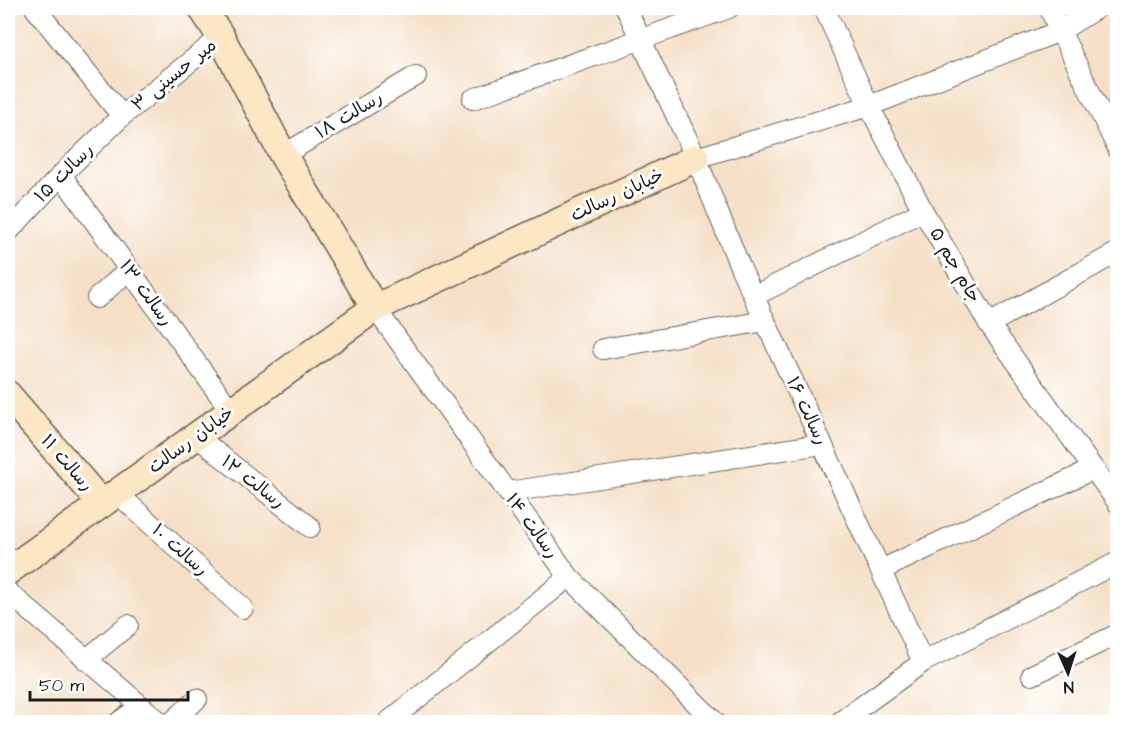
<svg xmlns="http://www.w3.org/2000/svg" width="1125" height="730" font-family="'Architects Daughter','Playpen Sans Arabic',sans-serif">
  <style>
    .lines { fill: none; stroke-linecap: round; stroke-linejoin: round }
    .street-casing { stroke: #686158; stroke-width: 22 }
    .secondary-casing { stroke: #686158; stroke-width: 30 }
    .street { stroke: #fff; stroke-width: 20 }
    .secondary { stroke: #fce6c4; stroke-width: 27 }
    .labels { text-anchor: middle; dominant-baseline: central; stroke-width: 6; stroke-linejoin: round; paint-order: stroke }
    .street-label { font-size: 18px; fill: #1c1c1c; stroke: #fff }
  </style>
  <rect width="100%" height="100%" fill="#fff"/>
  <filter id="ink" filterUnits="userSpaceOnUse"><feTurbulence type="fractalNoise" baseFrequency=".0167" numOctaves="2"/><feDisplacementMap in="SourceGraphic" scale="12" xChannelSelector="R" yChannelSelector="G"/><feConvolveMatrix kernelMatrix="1 2 1 2 8 2 1 2 1" color-interpolation-filters="sRGB"/></filter>
  <filter id="wash" filterUnits="userSpaceOnUse"><feTurbulence type="fractalNoise" baseFrequency=".008" numOctaves="4" result="noise"/><feDisplacementMap in="SourceGraphic" scale="24" xChannelSelector="R" yChannelSelector="G"/><feGaussianBlur stdDeviation="1.35" result="paint"/><feColorMatrix in="noise" values="0 0 0 0 0 0 0 0 0 0 0 0 0 0 0 0 0 1.4 0 .05"/><feComposite in="paint" operator="in"/></filter>
  <g filter="url(#wash)">
    <rect width="100%" height="100%" fill="#f5e0c7"/>
  </g>
  <g filter="url(#ink)">
    <g class="lines">
      <defs>
        <path id="street" d="M 35,8 L 122,116 L 221,37
          M 626,8 L 696,158 L 741,269 L 923,662
          M 824,8 L 869,106 L 923,211 L 989,324 L 1118,503
          M 1049,8 L 1118,149
          M 473,99 L 729,8
          M 283,155 L 416,76
          M 696,158 L 869,106 L 1060,31 L 1097,8
          M 61,175 L 231,411
          M 8,232 L 61,175 L 122,116
          M 754,296 L 923,211
          M 97,298 L 129,270
          M 375,308 L 569,577 L 715,722
          M 989,324 L 1118,252
          M 603,349 L 765,321
          M 196,436 L 310,527
          M 508,492 L 822,444
          M 117,493 L 243,608
          M 881,570 L 1093,469
          M 8,592 L 160,722
          M 86,660 L 128,625
          M 1032,675 L 1118,634
          M 119,722 L 141,706
          M 172,722 L 197,699
          M 388,722 L 569,577
          M 840,722 L 923,662 L 1118,562"/>
        <path id="secondary" d="M 202,8 L 221,37 L 283,155 L 375,308
          M 8,395 L 102,504
          M 8,571 L 375,308 L 696,158"/>
      </defs>
      <use href="#street" class="street-casing"/>
      <use href="#secondary" class="secondary-casing"/>
      <use href="#street" class="street"/>
      <use href="#secondary" class="secondary"/>
    </g>
  </g>
  <g class="labels">
    <g class="street-label">
      <text transform="translate(174 75) rotate(-39)">میر حسینی ۳</text>
      <text transform="translate(349 115) rotate(-31)">رسالت ۱۸</text>
      <text transform="translate(64 173) rotate(-45)">رسالت ۱۵</text>
      <text transform="translate(617 195) rotate(-25)">خیابان رسالت</text>
      <text transform="translate(955 265) rotate(60)">جام جم ۵</text>
      <text transform="translate(146 293) rotate(54)">رسالت ۱۳</text>
      <text transform="translate(807 411) rotate(65)">رسالت ۱۶</text>
      <text transform="translate(191 440) rotate(-36)">خیابان رسالت</text>
      <text transform="translate(67 463) rotate(49)">رسالت ۱۱</text>
      <text transform="translate(253 482) rotate(38)">رسالت ۱۲</text>
      <text transform="translate(532 526) rotate(54)">رسالت ۱۴</text>
      <text transform="translate(180 550) rotate(42)">رسالت ۱۰</text>
    </g>
  </g>
  <rect width="1125" height="730" fill="none" stroke="#fff" stroke-width="30"/>
  <g transform="translate(1068 673) rotate(177)" stroke="#ffffff" stroke-width="4.5" paint-order="stroke">
  <path d="M0-4.5L10 22L0 15L-10 22Z" fill="#1c1c1c"/>
  <text y="-9" font-size="16" font-weight="bold" text-anchor="middle" fill="#1c1c1c">N</text>
  </g>
  <path d="M30 691v9h158v-9" fill="none" stroke="#1c1c1c" stroke-width="3"/>
  <text x="39" y="691" font-size="18" fill="#1c1c1c" stroke="#ffffff" stroke-width="4.5" paint-order="stroke">50 m</text>
</svg>
